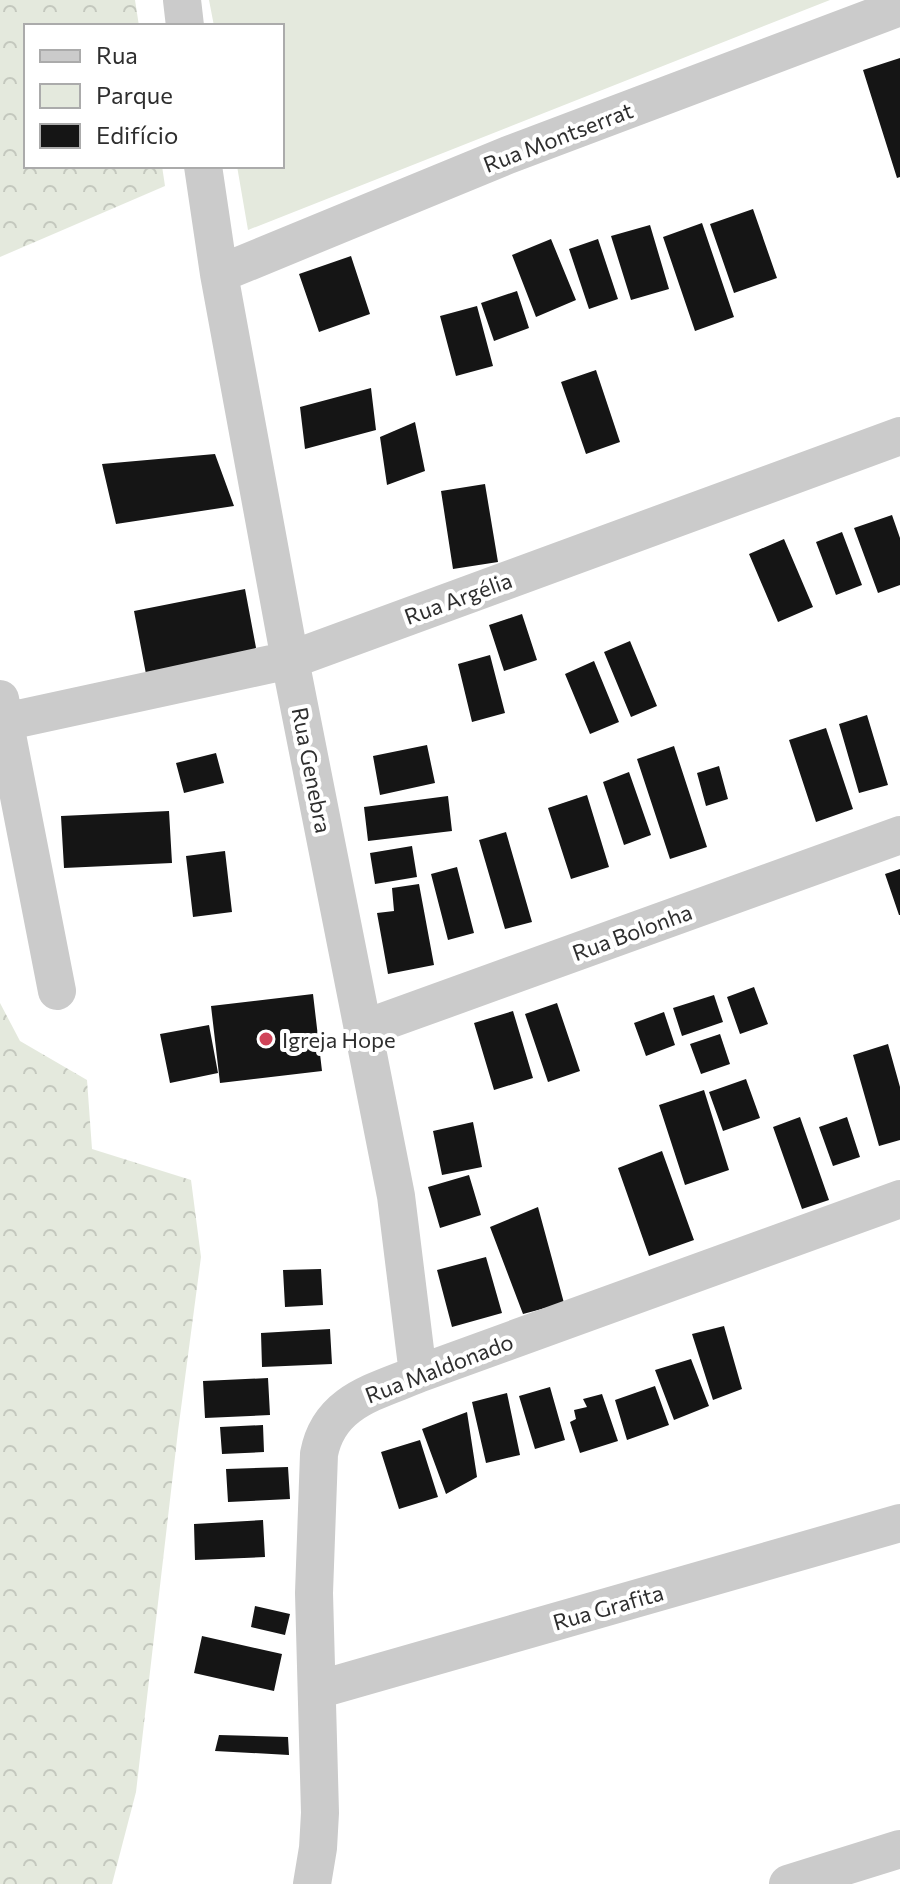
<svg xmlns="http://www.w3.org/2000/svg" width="900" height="1884" font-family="Commissioner,sans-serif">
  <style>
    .green { fill: #e4e9dd }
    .forest { fill: url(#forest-crowns) }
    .building { fill: #151515 }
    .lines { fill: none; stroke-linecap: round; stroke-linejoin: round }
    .minor { stroke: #cbcbcb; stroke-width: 38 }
    .poi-dot { fill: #d04459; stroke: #fff; stroke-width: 3 }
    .labels { text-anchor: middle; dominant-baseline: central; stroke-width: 8; stroke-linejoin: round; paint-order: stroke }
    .street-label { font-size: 22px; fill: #2e2e2e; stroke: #fff }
    .poi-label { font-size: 22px; fill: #2e2e2e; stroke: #fff; text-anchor: start }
  </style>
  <defs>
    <pattern id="forest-crowns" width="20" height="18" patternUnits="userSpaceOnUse" patternTransform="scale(2)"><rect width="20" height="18" fill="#e4e9dd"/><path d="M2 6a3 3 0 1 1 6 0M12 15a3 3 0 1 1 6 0" fill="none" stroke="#c4c8be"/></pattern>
  </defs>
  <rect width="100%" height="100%" fill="#fff"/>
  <path class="green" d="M 209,0 L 830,0 L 248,230 L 237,166 L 282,166 L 282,26 L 214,26 Z"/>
  <path class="forest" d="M 0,0 L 135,0 L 139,26 L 26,26 L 26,166 L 162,166 L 165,186 L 0,257 Z
    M 0,1003 L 20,1041 L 87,1080 L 92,1149 L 191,1180 L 201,1257 L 178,1431 L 136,1792 L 112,1884 L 0,1884 Z"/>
  <path class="building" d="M 900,58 L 900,177 L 897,178 L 863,70 Z
    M 753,209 L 777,278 L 734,293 L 710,224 Z
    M 702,223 L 734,317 L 695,331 L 663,237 Z
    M 650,225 L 669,289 L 631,300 L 611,236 Z
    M 551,239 L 576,300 L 536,317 L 512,255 Z
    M 598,239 L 618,299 L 589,309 L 569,249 Z
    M 351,256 L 370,314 L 319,332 L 299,274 Z
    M 517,291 L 529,328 L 494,341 L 481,303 Z
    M 477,306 L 493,366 L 456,376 L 440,316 Z
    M 596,370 L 620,442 L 586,454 L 561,382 Z
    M 371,388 L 376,430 L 305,449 L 300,407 Z
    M 415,422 L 425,471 L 387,485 L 380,437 Z
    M 215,454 L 234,506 L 116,524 L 102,464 Z
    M 485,484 L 498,562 L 453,569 L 441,491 Z
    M 892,515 L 900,538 L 900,585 L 878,593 L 854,528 Z
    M 842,532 L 862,585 L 836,595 L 816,542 Z
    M 784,539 L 813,607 L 778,622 L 749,554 Z
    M 245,589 L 257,653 L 146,674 L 134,611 Z
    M 522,614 L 537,660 L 504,671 L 489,625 Z
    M 630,641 L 657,706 L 631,717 L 604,652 Z
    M 490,655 L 505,713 L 472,722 L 458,664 Z
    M 594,661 L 619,722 L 590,734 L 565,674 Z
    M 867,715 L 888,785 L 859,793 L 839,724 Z
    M 826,728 L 853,809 L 816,822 L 789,740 Z
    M 427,745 L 435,783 L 380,795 L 373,756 Z
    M 674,746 L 707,847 L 670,859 L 637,759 Z
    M 216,753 L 224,783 L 184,793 L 176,763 Z
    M 719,766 L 728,799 L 706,806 L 697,773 Z
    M 629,772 L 651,835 L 624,845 L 603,782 Z
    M 587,795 L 609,867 L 571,879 L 548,808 Z
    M 448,796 L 452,831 L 368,841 L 364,807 Z
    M 169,811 L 172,863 L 64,868 L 61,816 Z
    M 506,832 L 532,922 L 505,929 L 479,840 Z
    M 412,846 L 417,877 L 375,884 L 370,853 Z
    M 225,851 L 232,912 L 193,917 L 186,856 Z
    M 457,867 L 474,933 L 448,940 L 431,874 Z
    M 900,869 L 900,915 L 899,915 L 885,874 Z
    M 419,884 L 434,965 L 388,974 L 377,913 L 394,911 L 392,888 Z
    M 754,987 L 768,1024 L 740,1034 L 727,997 Z
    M 313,994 L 322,1071 L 220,1083 L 211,1006 Z
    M 714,995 L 723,1022 L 682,1036 L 673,1008 Z
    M 557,1003 L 580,1071 L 548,1082 L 525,1014 Z
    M 513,1011 L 533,1078 L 494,1090 L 474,1023 Z
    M 664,1012 L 675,1045 L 646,1056 L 634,1023 Z
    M 209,1025 L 218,1073 L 170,1083 L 160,1034 Z
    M 720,1034 L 730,1064 L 701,1074 L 690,1044 Z
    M 888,1044 L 900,1087 L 900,1140 L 879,1146 L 853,1055 Z
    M 746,1079 L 760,1118 L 723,1131 L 709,1092 Z
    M 704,1090 L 729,1170 L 685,1185 L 659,1105 Z
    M 800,1117 L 829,1200 L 802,1209 L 773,1127 Z
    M 847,1117 L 860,1157 L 833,1166 L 819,1127 Z
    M 473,1122 L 482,1167 L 442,1175 L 433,1131 Z
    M 662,1151 L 694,1240 L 649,1256 L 618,1168 Z
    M 469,1175 L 481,1215 L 440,1228 L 428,1187 Z
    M 538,1207 L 564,1303 L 523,1314 L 490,1227 Z
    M 486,1257 L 502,1313 L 452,1327 L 437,1270 Z
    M 321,1269 L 323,1305 L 285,1307 L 283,1270 Z
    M 724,1326 L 742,1389 L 713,1400 L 692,1334 Z
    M 330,1329 L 332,1364 L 262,1367 L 261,1333 Z
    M 691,1359 L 709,1406 L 674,1420 L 655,1370 Z
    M 268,1378 L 270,1415 L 205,1418 L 203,1381 Z
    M 655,1386 L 669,1425 L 627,1440 L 615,1400 Z
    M 550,1387 L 565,1440 L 535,1449 L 519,1396 Z
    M 507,1393 L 520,1455 L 486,1463 L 472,1402 Z
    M 602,1394 L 618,1441 L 580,1453 L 570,1422 L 576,1419 L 574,1410 L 587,1407 L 583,1399 Z
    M 467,1412 L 477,1477 L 446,1494 L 422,1429 Z
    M 263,1425 L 264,1452 L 222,1454 L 220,1427 Z
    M 420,1440 L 438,1497 L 399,1509 L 381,1452 Z
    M 288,1467 L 290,1499 L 228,1502 L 226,1469 Z
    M 263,1520 L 265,1557 L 195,1560 L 194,1524 Z
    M 255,1606 L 290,1614 L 285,1635 L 251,1627 Z
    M 202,1636 L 282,1654 L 274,1691 L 194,1673 Z
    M 219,1735 L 288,1737 L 289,1755 L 215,1751 Z"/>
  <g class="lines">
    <path class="minor" d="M 182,0 L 185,26
      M 203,166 L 219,274 L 290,660 L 396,1196 L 418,1374
      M 219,274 L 508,155 L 900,7
      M 0,699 L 57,991
      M 4,722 L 290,660 L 900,436
      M 363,1029 L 900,835
      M 317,1690 L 900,1523
      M 312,1884 L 318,1848 L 320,1813 L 314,1593 L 319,1454 C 329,1401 375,1392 418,1374 L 900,1199
      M 788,1884 L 900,1849"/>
  </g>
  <circle class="poi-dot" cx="266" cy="1039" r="8"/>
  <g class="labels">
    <g class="street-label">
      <text transform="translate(558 137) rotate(-21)">Rua Montserrat</text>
      <text transform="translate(458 598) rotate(-20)">Rua Argélia</text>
      <text transform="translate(312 770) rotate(79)">Rua Genebra</text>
      <text transform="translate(632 932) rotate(-20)">Rua Bolonha</text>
      <text transform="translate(439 1368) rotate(-21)">Rua Maldonado</text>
      <text transform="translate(608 1607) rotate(-16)">Rua Grafita</text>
    </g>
    <g class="poi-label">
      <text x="282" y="1039">Igreja Hope</text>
    </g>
  </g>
  <rect x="24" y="24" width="260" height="144" fill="#ffffff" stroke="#ababab" stroke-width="2"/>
  <rect x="40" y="50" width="40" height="12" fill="#cbcbcb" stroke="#ababab" stroke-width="2"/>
  <text x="96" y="64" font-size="24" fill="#2e2e2e">Rua</text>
  <rect x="40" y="84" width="40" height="24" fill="#e4e9dd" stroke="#ababab" stroke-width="2"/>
  <text x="96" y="104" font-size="24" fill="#2e2e2e">Parque</text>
  <rect x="40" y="124" width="40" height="24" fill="#151515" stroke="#ababab" stroke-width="2"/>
  <text x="96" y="144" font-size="24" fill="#2e2e2e">Edifício</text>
</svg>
